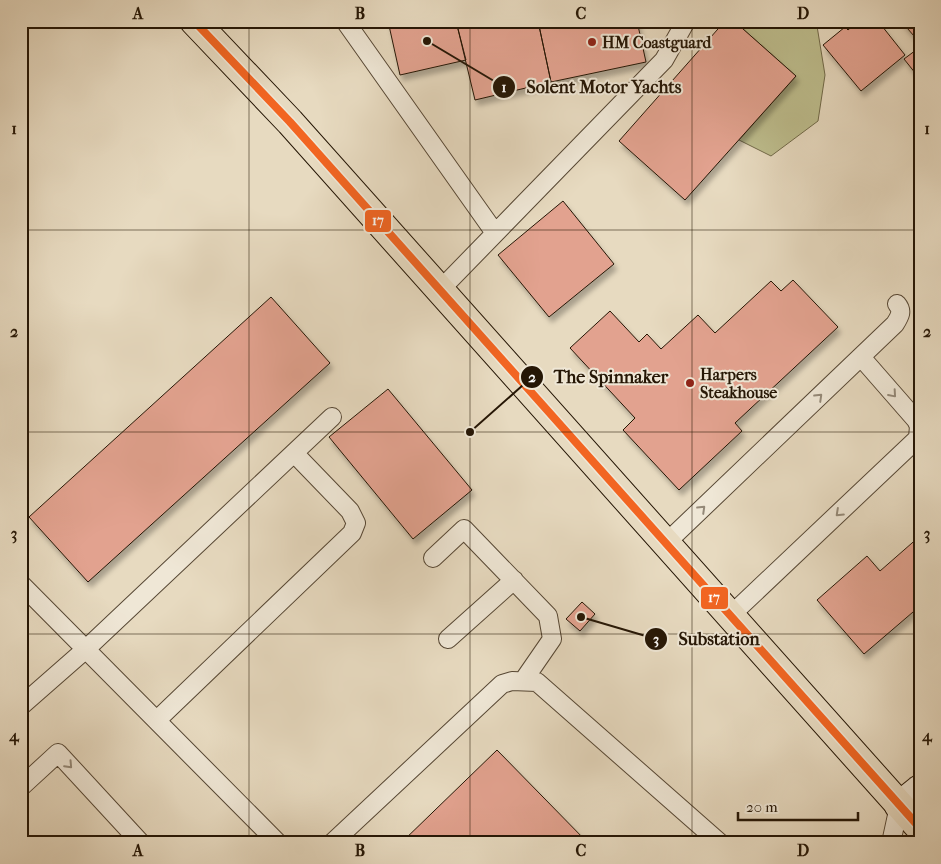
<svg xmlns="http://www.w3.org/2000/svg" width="941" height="864" font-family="'IM FELL French Canon',serif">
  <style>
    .green { fill: #bdbd8d; stroke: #716a49 }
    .building { fill: #e2a28f; stroke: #251605; filter: url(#shadow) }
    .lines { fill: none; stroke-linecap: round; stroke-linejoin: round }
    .lane-casing { stroke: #564734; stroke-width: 20 }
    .secondary-casing { stroke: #251605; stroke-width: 30 }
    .primary-casing { stroke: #251605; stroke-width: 30 }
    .lane { stroke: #efe7d6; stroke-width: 18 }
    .secondary { stroke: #efe7d6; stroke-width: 28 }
    .primary { stroke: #e7dac0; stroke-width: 28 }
    .bus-1-casing { stroke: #efe7d6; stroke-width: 11 }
    .bus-1 { stroke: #f26522; stroke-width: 8 }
    .oneway { stroke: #948978 }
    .grid { fill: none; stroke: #251605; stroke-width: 1; stroke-opacity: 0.55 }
    .poi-dot { fill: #8f2418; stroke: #efe7d6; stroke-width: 2 }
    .labels { text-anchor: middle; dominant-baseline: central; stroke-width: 4; stroke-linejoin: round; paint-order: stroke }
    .poi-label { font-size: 16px; font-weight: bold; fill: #251605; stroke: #efe7d6; text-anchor: start }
    .leader { fill: none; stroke: #251605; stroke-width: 2 }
    .callout-dot { fill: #251605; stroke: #efe7d6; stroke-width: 2 }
    .mark-label { font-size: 15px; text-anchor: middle; font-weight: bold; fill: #fff }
    .callout-label { font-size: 18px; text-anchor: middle; font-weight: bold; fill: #251605; stroke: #efe7d6; stroke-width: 4; stroke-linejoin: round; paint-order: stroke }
    .line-badge { stroke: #efe7d6; stroke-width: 2 }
    .badge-label { font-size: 14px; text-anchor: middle; font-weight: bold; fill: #fff }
    .neatline { fill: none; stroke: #251605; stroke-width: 2 }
    .grid-label { font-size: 16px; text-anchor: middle; font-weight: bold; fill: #251605 }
  </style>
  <defs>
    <filter id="shadow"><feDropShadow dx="3" dy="5.5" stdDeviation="2.5" flood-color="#0004"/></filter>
  </defs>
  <rect width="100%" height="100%" fill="#e7dac0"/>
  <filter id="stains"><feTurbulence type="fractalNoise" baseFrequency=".004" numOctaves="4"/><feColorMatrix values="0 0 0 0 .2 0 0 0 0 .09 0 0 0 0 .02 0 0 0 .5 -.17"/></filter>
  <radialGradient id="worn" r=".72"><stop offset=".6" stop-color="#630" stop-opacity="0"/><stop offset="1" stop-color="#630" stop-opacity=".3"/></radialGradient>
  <path class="green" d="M 734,21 L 818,21 L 817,26 L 825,75 L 818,121 L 771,156 L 739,140 L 796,76 Z"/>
  <path class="building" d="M 388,21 L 456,21 L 466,60 L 400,75 Z
    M 456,21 L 538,21 L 551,82 L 475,100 Z
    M 538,21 L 637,21 L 646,62 L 551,82 Z
    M 725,21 L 734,21 L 796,76 L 685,200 L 619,141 Z
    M 858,21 L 878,21 L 905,55 L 861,91 L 823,45 L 845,27 L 848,30 Z
    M 901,21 L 920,21 L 920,31 L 914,36 Z
    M 920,47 L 920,79 L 904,59 Z
    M 563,201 L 614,264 L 549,317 L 498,255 Z
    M 793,280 L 838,327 L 735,423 L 742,431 L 679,490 L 623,430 L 635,418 L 570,348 L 610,311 L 639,342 L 647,334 L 661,349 L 698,315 L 715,333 L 771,281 L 781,291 Z
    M 271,297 L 330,363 L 88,582 L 29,517 Z
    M 388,389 L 472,490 L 413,539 L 329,437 Z
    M 920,536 L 920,606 L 864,654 L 817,600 L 867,556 L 880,571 Z
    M 582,602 L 595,614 L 580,631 L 566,619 Z
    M 497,750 L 588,843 L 401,843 Z"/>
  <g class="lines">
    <defs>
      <path id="lane" d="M 345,21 L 495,233
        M 440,290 L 664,60 L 686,21
        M 666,543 L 895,324 C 900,316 903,311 897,304
        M 433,558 L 464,529 L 548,616 L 552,639 L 523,681
        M 21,584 L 278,843
        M 731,615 L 918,438 L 919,426 L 916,420 L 861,357
        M 448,639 L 514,580
        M 21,706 L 86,649 L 332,417
        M 157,720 L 352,533 L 356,523 L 350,511 L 294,453
        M 21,787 L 58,753 L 141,843
        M 332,843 L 502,684 L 512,681 L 537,682 L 720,843
        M 891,843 L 899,806"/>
      <path id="secondary" d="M 899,806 L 920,789"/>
      <path id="primary" d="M 194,21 L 290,122 L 920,828"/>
    </defs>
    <use href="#lane" class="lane-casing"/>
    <use href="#secondary" class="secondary-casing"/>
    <use href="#primary" class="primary-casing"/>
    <use href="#lane" class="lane"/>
    <use href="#secondary" class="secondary"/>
    <use href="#primary" class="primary"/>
    <defs>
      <path id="bus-1" d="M 194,21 L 290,122 L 920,828"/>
    </defs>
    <use href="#bus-1" class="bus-1-casing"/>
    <use href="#bus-1" class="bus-1"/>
  </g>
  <defs><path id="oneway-chevron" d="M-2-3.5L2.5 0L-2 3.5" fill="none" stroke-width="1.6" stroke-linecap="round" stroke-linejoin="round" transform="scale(1.25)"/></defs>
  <g class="oneway">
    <use href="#oneway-chevron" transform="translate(893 394) rotate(49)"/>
    <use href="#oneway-chevron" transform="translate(819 397) rotate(-44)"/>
    <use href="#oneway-chevron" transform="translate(702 509) rotate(-44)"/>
    <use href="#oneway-chevron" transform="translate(839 513) rotate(137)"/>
    <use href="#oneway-chevron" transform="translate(69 765) rotate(47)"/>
  </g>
  <path class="grid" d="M 249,21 L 249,843M 470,21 L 470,843M 692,21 L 692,843M 21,230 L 920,230M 21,432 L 920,432M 21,634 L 920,634"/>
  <g class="poi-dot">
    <circle cx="592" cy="42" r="5"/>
    <circle cx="690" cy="383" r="5"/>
  </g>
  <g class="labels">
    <g class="poi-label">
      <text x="602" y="42">HM Coastguard</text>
      <text x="700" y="374">Harpers<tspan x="700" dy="18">Steakhouse</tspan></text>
    </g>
  </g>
  <path class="leader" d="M427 41L504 87M470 432L532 377M581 617L656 639"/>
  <g class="callout-dot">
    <circle cx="427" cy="41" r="5"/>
    <circle cx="470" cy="432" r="5"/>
    <circle cx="581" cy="617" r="5"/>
    <circle cx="504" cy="87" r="12"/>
    <circle cx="532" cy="377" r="12"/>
    <circle cx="656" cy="639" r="12"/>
  </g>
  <g class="mark-label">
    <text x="504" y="92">1</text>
    <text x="532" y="382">2</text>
    <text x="656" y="644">3</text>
  </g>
  <g class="callout-label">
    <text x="604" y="93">Solent Motor Yachts</text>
    <text x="611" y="383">The Spinnaker</text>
    <text x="719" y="645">Substation</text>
  </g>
  <g class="line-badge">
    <rect x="364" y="209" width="28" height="24" rx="5" fill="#f26522"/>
    <rect x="700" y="586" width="29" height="24" rx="5" fill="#f26522"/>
  </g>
  <g class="badge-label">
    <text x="378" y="225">17</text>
    <text x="714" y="602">17</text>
  </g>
  <rect width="941" height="864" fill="none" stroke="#e7dac0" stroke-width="55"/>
  <path d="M738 812v8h120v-8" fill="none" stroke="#251605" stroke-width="2.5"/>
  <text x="746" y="812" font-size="15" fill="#251605" stroke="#efe7d6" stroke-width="4" paint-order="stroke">20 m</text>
  <rect x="28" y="28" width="886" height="808" class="neatline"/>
  <g class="grid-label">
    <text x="138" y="19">A</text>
    <text x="360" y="19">B</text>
    <text x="581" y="19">C</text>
    <text x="803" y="19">D</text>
    <text x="14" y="134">1</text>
    <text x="927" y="134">1</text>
    <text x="14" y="337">2</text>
    <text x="927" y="337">2</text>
    <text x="14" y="539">3</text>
    <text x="927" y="539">3</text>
    <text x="14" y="741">4</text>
    <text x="927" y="741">4</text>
    <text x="138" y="856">A</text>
    <text x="360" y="856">B</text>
    <text x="581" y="856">C</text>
    <text x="803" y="856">D</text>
  </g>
  <rect width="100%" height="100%" filter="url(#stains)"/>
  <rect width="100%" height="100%" fill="url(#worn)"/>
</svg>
